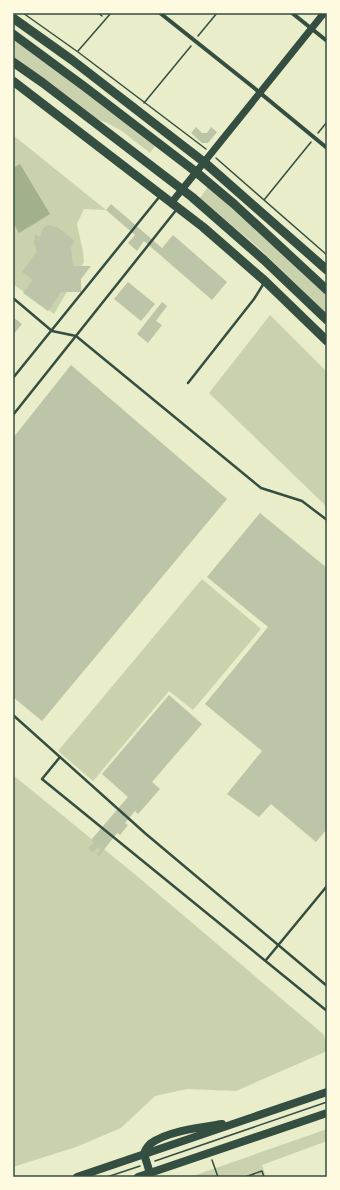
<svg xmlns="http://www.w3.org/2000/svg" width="340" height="1190" font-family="'Titillium Web',sans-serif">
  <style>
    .green { fill: #cad2ad }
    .water { fill: #a3b18a }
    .building { fill: #bcc5a7 }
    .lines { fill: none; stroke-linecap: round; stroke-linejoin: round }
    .path { stroke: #344e41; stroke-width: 1.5 }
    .service { stroke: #344e41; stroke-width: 2.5 }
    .minor { stroke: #344e41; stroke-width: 4 }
    .tertiary { stroke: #344e41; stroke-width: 7 }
    .secondary { stroke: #344e41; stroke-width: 8 }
    .trunk { stroke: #344e41; stroke-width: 9 }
    .neatline { fill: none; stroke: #344e41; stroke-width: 1.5 }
  </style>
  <rect width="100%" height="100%" fill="#e9edc9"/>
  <path class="green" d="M 13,40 L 70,80 L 155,146 L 150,153 L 122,131 L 107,123 L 95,118 L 59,90 L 13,57 Z
    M 13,135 L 106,210 L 84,209 L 77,224 L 83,252 L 84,262 L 54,314 L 13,284 Z
    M 208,187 L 298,268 L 327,296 L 327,314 L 261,250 L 200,198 Z
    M 270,315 L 327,372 L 327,507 L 209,393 Z
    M 202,579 L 261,629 L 193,710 L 169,691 L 93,781 L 58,751 Z
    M 13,775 L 137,876 L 323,1034 C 327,1041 328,1045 325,1052 L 236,1091 L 187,1089 L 155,1096 L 121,1128 L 76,1147 L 13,1167 Z
    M 327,1129 L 327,1141 L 262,1165 L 266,1177 L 190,1177 Z"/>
  <path class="water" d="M 20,164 L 50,214 L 19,233 L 13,223 L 13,168 Z"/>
  <path class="building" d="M 196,127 L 202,133 L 207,133 L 211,127 L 217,132 L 208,143 L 202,143 L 191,133 Z
    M 111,204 L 162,248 L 173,235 L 227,282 L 212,300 L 144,241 L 137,251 L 128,243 L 135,235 L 106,210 Z
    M 47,225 L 50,225 L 55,227 L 56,226 L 75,241 L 71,247 L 73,266 L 91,266 L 81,279 L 81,292 L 61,292 L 48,311 L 23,293 L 33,280 L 22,272 L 37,251 L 34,244 L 35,234 L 40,237 L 42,230 Z
    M 128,282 L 155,304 L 141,321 L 114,299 Z
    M 162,302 L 167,306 L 156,321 L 162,325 L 148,343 L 137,334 Z
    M 13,317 L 22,324 L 13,335 Z
    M 71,365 L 227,499 L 42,721 L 13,697 L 13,438 Z
    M 260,513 L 327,568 L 327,829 L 316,842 L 271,804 L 259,817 L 227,794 L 262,751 L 205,704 L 268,627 L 207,577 Z
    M 169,695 L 202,724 L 152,782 L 160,789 L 138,814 L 135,811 L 125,823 L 128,825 L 120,835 L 117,833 L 99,856 L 97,855 L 101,849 L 98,847 L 93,852 L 88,848 L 94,843 L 91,840 L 128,797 L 102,774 Z"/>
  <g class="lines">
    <path class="path" d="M 23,13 L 78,52 L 206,149
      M 98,13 L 102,16
      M 198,36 L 217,13
      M 78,51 L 111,13
      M 144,103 L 191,46
      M 318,133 L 327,122
      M 216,158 L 327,255
      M 264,200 L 311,142
      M 212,1160 L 218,1177
      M 155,1161 L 327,1102
      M 107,1177 L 140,1166
      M 245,1177 L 262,1171 L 264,1177"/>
    <path class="service" d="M 13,298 L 52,331 L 76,336 L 261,488 L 302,501 L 327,520
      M 13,378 L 160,196
      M 188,383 L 254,299 L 264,283
      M 13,415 L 177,209
      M 13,715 L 146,834 L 327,986
      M 60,757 L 42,779 L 327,1011
      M 266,960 L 327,886"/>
    <path class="minor" d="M 160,13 L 253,87 L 327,148
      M 292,13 L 327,41"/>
    <path class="tertiary" d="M 172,202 L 324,13"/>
    <path class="secondary" d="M 150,1173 L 144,1154 C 145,1150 147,1147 150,1144 C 167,1131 202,1127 222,1124
      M 77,1177 L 327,1092
      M 138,1177 L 327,1113"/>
    <path class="trunk" d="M 13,18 L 72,60 L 204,162 L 327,270
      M 13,34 L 85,87 L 196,172 L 234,204 L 327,290
      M 13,62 L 43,83 L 192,197 L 264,260 L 327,320
      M 13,81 L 203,227 L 265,281 L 327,341"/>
  </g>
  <rect width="340" height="1190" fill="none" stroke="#fefae0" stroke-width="28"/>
  <rect x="14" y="14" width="312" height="1162" class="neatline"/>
</svg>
